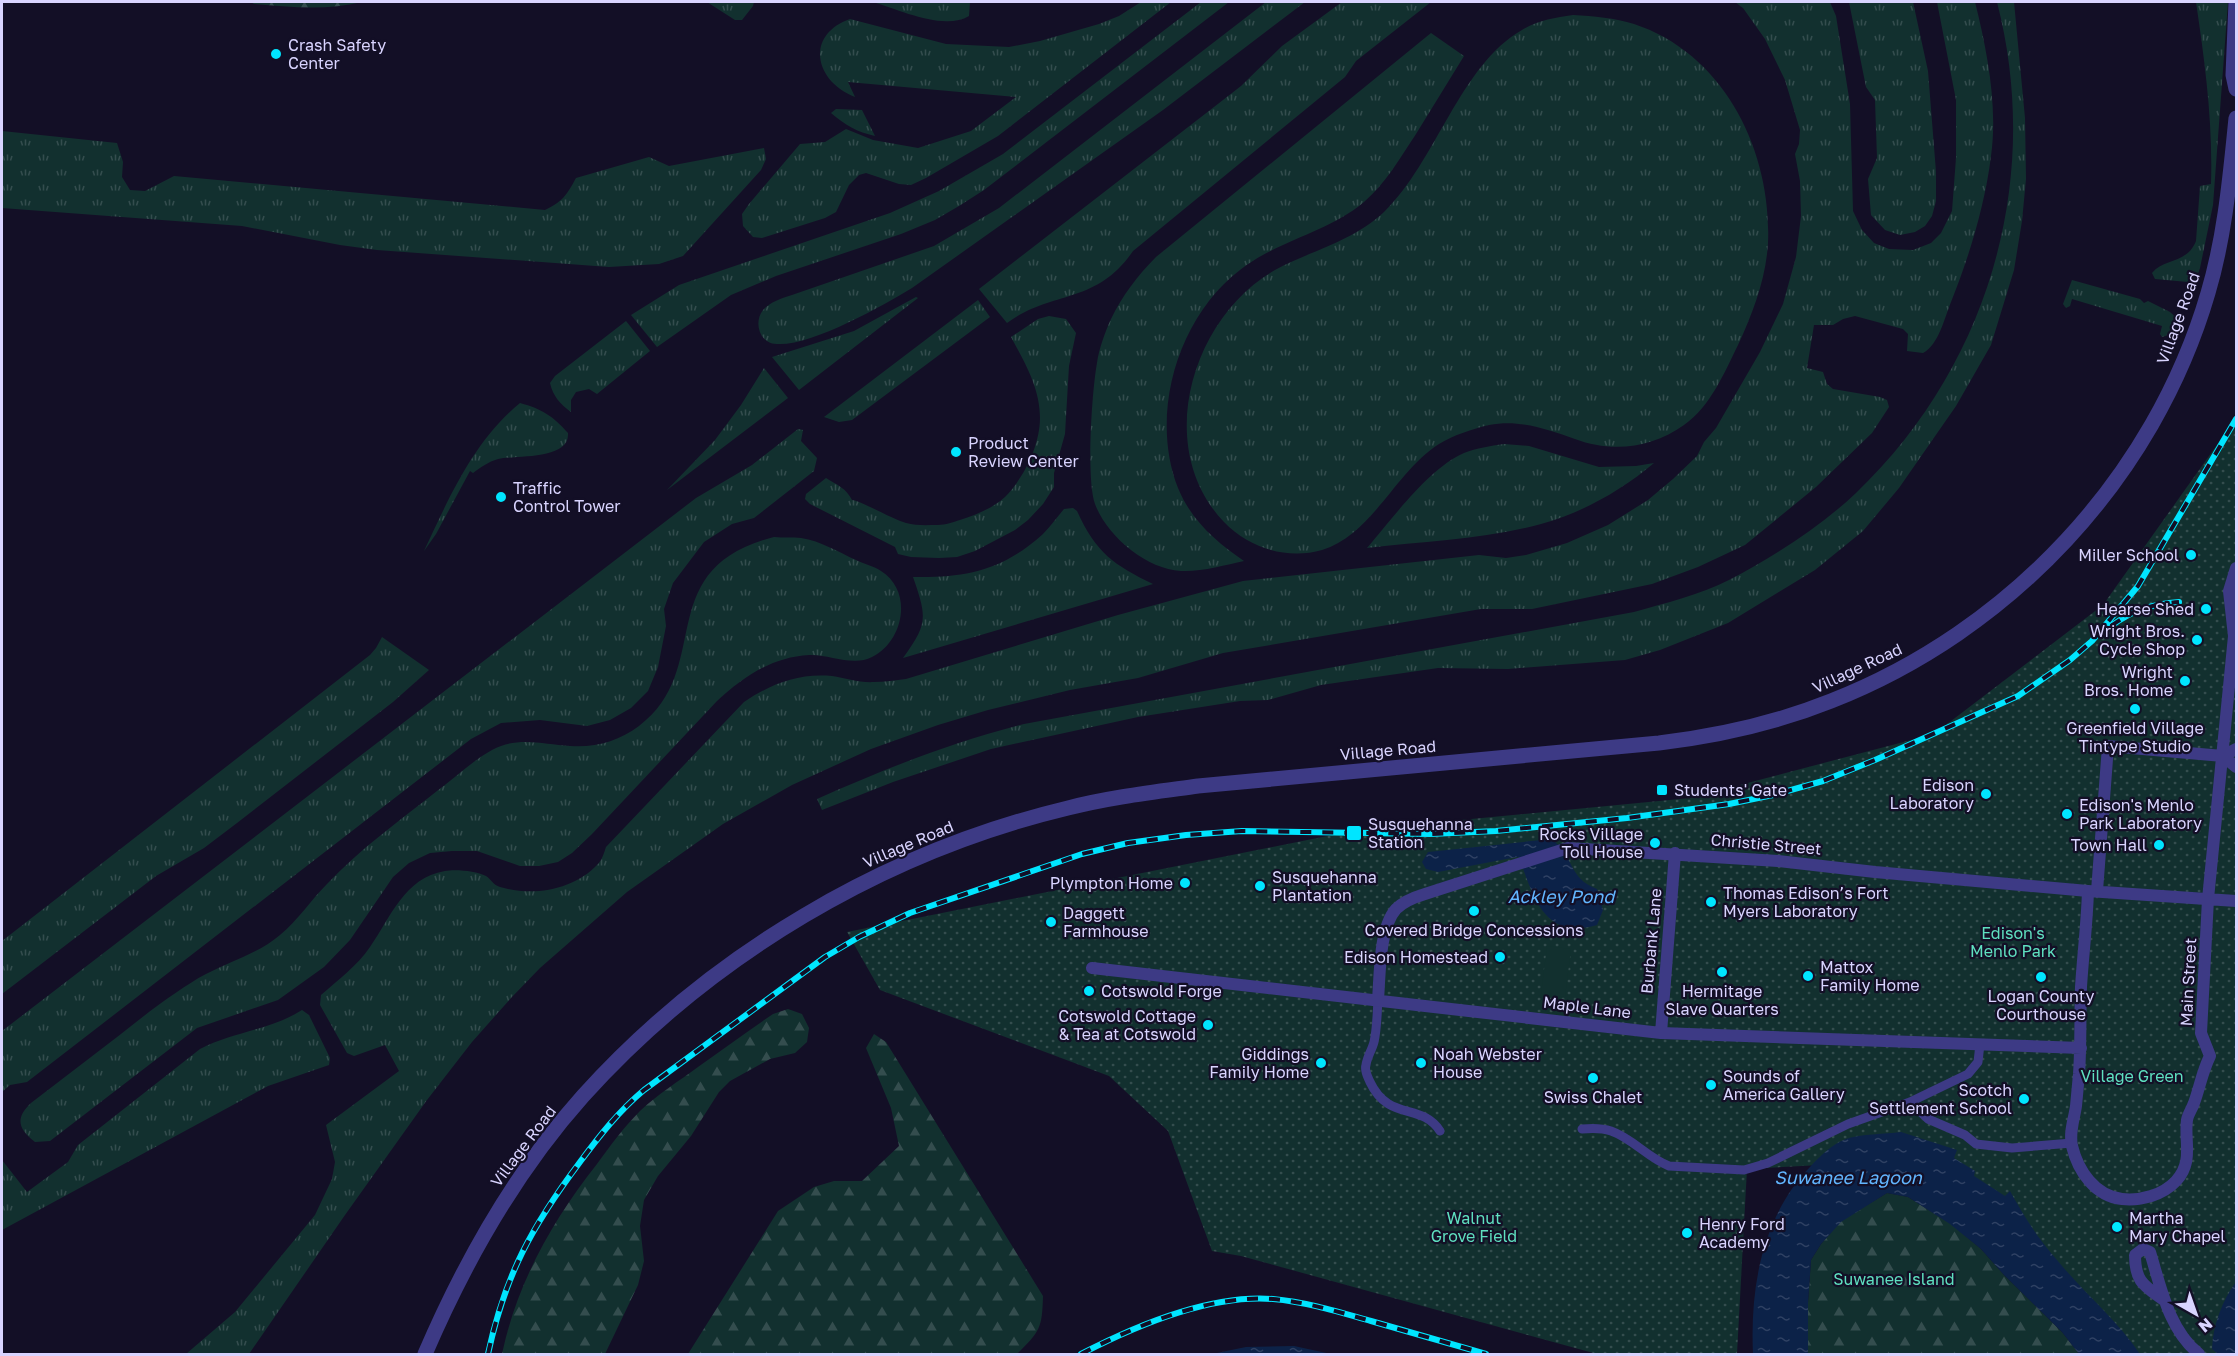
<svg xmlns="http://www.w3.org/2000/svg" width="2238" height="1356" font-family="'Golos Text',sans-serif">
  <style>
    .grass { fill: url(#grass-tufts) }
    .forest { fill: url(#forest-firs) }
    .park { fill: url(#park-dots) }
    .garden { fill: #12302f }
    .water { fill: url(#water-ripples) }
    .lines { fill: none; stroke-linecap: round; stroke-linejoin: round }
    .pedestrian { stroke: #3d3a85; stroke-width: 9 }
    .minor { stroke: #3d3a85; stroke-width: 12 }
    .tertiary { stroke: #3d3a85; stroke-width: 15 }
    .rail-casing { stroke: #00e5ff; stroke-width: 6 }
    .rail { stroke: #130f26; stroke-width: 4; stroke-dasharray: 11; stroke-linecap: butt }
    .poi-dot { fill: #00e5ff; stroke: #130f26; stroke-width: 2 }
    .labels { text-anchor: middle; dominant-baseline: central; stroke-width: 4.5; stroke-linejoin: round; paint-order: stroke }
    .poi-label { font-size: 16px; fill: #d9d4ff; stroke: #130f26; text-anchor: start }
    .street-label { font-size: 16px; fill: #d9d4ff; stroke: #130f26 }
    .park-label { font-size: 16px; fill: #5fe0c0; stroke: #130f26 }
    .water-label { font-size: 18px; font-style: italic; fill: #62b6ff; stroke: #130f26 }
  </style>
  <defs>
    <pattern id="grass-tufts" width="24" height="20" patternUnits="userSpaceOnUse" patternTransform="scale(1.5)"><rect width="24" height="20" fill="#12302f"/><path d="M3 7l-1-3M5 7V3M7 7l1-3M15 17l-1-3M17 17v-4M19 17l1-3" fill="none" stroke="#344d4e"/></pattern>
    <pattern id="forest-firs" width="22" height="20" patternUnits="userSpaceOnUse" patternTransform="scale(1.5)"><rect width="22" height="20" fill="#12302f"/><path d="M5 1l3.5 6h-7zM16 11l3.5 6h-7z" fill="#344d4e"/></pattern>
    <pattern id="park-dots" width="8" height="8" patternUnits="userSpaceOnUse" patternTransform="scale(1.5)"><rect width="8" height="8" fill="#12302f"/><path d="M2 2h.1M6 6h.1" fill="none" stroke="#344d4e" stroke-width="1.8" stroke-linecap="round"/></pattern>
    <pattern id="water-ripples" width="26" height="14" patternUnits="userSpaceOnUse" patternTransform="scale(1.5)"><rect width="26" height="14" fill="#0c2248"/><path d="M2 4q2-2 4 0t4 0M15 11q2-2 4 0t4 0" fill="none" stroke="#2f4163"/></pattern>
  </defs>
  <rect width="100%" height="100%" fill="#130f26"/>
  <path class="grass" d="M 707,2 L 754,2 L 753,6 L 742,20 L 735,20 Z
    M 873,2 L 970,2 L 969,16 C 944,31 900,10 873,2 Z
    M 1141,2 L 1171,2 L 998,136 L 926,178 L 911,185 L 899,184 L 866,173 L 859,175 L 849,185 L 836,212 L 825,218 L 762,238 L 753,237 L 743,226 L 742,214 L 749,204 L 800,144 L 825,142 L 846,129 L 873,140 L 918,148 L 971,131 L 1016,97 L 848,82 L 855,97 C 814,81 805,35 850,19 L 946,44 L 1009,47 L 1040,41 L 1099,24 L 1119,16 Z
    M 1201,2 L 1229,2 L 984,190 L 959,206 L 935,220 L 901,234 L 776,276 L 731,295 L 657,347 L 631,315 L 679,285 L 890,213 L 939,191 L 1003,154 Z
    M 1266,2 L 1305,2 L 1163,110 L 912,288 C 882,306 812,346 777,344 C 760,344 753,323 763,310 C 770,302 782,298 792,295 L 934,246 L 999,208 Z
    M 1342,2 L 1431,2 L 1356,61 L 1345,77 L 1133,251 C 1096,305 1052,290 1007,323 L 979,289 L 1214,107 L 1241,86 L 1282,46 Z
    M 1735,2 L 1830,2 L 1836,16 L 1850,104 L 1853,211 L 1862,230 L 1874,243 L 1889,249 L 1913,250 L 1931,243 L 1941,233 L 1952,211 L 1956,158 L 1956,100 L 1937,2 L 1975,2 C 1987,50 1998,106 1991,156 C 1985,205 1969,257 1951,302 C 1944,319 1939,344 1923,353 L 1907,351 L 1908,334 L 1903,329 L 1855,316 L 1843,319 L 1833,325 L 1814,325 L 1807,368 L 1823,372 L 1827,384 L 1833,389 L 1880,397 L 1887,400 L 1889,407 L 1872,433 L 1816,487 L 1745,545 L 1698,567 L 1652,584 L 1532,609 L 1481,609 L 1223,653 L 1138,678 L 1070,690 L 988,710 L 938,725 L 871,749 L 792,785 L 723,824 L 627,892 L 540,968 L 511,998 L 472,1042 L 427,1100 L 345,1215 L 249,1354 L 186,1354 L 235,1312 L 315,1215 L 332,1179 L 335,1162 L 326,1125 L 399,1071 L 385,1045 L 354,1056 L 347,1053 L 320,1005 L 321,995 C 338,980 357,966 370,947 C 391,917 404,878 445,871 C 456,869 476,871 486,876 C 492,880 493,885 500,887 C 533,897 574,890 598,864 C 602,860 604,853 606,847 L 744,702 C 771,684 798,673 832,676 C 845,678 860,683 874,682 C 884,682 896,680 906,679 L 1118,615 L 1243,581 L 1479,555 L 1506,558 L 1526,555 L 1567,543 L 1608,525 L 1648,500 L 1673,479 L 1697,456 L 1704,442 L 1716,428 L 1760,352 L 1783,304 L 1796,257 L 1801,216 L 1800,181 L 1795,154 L 1799,144 L 1800,130 L 1785,80 L 1765,39 L 1743,8 Z
    M 1849,2 L 1913,2 L 1928,71 L 1936,172 L 1936,201 L 1932,216 L 1925,226 L 1915,232 L 1900,235 L 1885,230 L 1871,215 L 1868,179 L 1877,158 L 1875,100 L 1866,87 Z
    M 1997,2 L 2014,2 L 2025,118 L 2026,179 L 2022,221 L 2014,270 L 1991,345 L 1956,406 L 1899,488 L 1863,531 L 1815,570 L 1728,623 L 1660,650 L 1625,660 L 1508,669 L 1438,668 L 1321,685 L 1268,700 L 1240,701 L 1138,717 L 991,749 L 893,782 L 822,810 L 817,799 C 887,768 950,743 1024,724 L 1634,612 C 1665,603 1700,595 1729,580 C 1774,556 1819,528 1856,493 C 1989,366 2043,179 1997,2 Z
    M 2196,2 L 2228,2 L 2213,205 L 2200,268 L 2196,280 L 2188,282 L 2155,279 L 2152,273 C 2164,258 2187,264 2196,241 L 2200,186 L 2211,184 C 2213,122 2205,63 2196,2 Z
    M 1573,15 C 1593,16 1615,18 1634,24 C 1725,54 1772,152 1768,243 C 1766,278 1753,313 1738,345 C 1724,373 1711,406 1684,425 C 1652,448 1612,453 1575,439 C 1547,429 1519,419 1489,425 C 1472,429 1454,435 1439,444 C 1395,472 1373,534 1322,550 C 1287,560 1249,548 1224,522 C 1153,448 1191,318 1275,270 C 1312,250 1352,242 1384,212 C 1436,162 1460,65 1522,30 C 1538,20 1555,18 1573,15 Z
    M 1431,33 L 1464,56 C 1448,82 1432,108 1416,134 C 1400,158 1386,183 1364,202 C 1327,233 1278,240 1240,270 C 1178,317 1149,414 1178,488 C 1191,520 1216,542 1244,561 C 1225,565 1201,572 1181,571 C 1146,569 1107,536 1095,504 C 1086,479 1092,390 1097,363 C 1099,349 1105,332 1111,319 C 1122,296 1138,275 1156,257 Z
    M 836,109 L 862,110 L 875,136 C 857,132 845,125 831,113 Z
    M 2,131 L 117,143 L 123,162 L 122,177 L 130,190 L 145,191 L 174,176 L 545,210 C 562,202 567,195 576,178 L 649,157 L 669,166 L 764,148 L 766,159 L 761,170 L 683,256 L 659,264 L 609,267 L 377,250 L 340,245 L 242,226 L 2,208 Z
    M 2072,280 L 2140,299 L 2144,303 L 2148,301 L 2170,312 L 2181,322 L 2178,332 L 2162,337 L 2160,334 L 2162,326 L 2072,299 L 2070,306 L 2066,308 L 2063,304 Z
    M 916,297 L 918,298 L 799,390 L 772,357 L 854,331 Z
    M 978,300 L 990,317 L 852,420 L 839,422 L 824,417 Z
    M 1049,316 L 1066,319 L 1076,333 L 1069,366 L 1065,434 L 1054,473 L 1054,487 L 1043,504 L 1028,520 L 1015,530 L 975,551 L 957,557 L 939,558 L 911,557 L 898,554 L 895,547 L 810,504 L 805,499 L 806,494 L 826,478 C 837,485 846,488 852,500 C 859,500 894,520 906,523 C 916,526 928,525 938,525 C 946,525 953,522 960,520 C 976,515 993,508 1005,497 C 1024,478 1040,445 1040,418 C 1040,388 1025,363 1011,337 L 1038,319 Z
    M 626,321 L 650,351 L 597,394 L 589,389 L 576,392 L 571,400 L 571,412 C 560,404 553,396 550,383 L 555,376 Z
    M 764,368 L 788,398 L 667,490 L 715,440 L 741,405 Z
    M 520,403 C 542,409 553,416 568,433 C 570,460 517,455 498,459 C 488,462 481,467 473,473 L 470,471 L 436,534 L 424,551 C 449,498 473,442 520,403 Z
    M 798,429 L 803,430 L 801,441 L 817,458 L 814,471 L 754,518 L 732,524 L 704,542 L 673,583 L 664,609 L 666,626 L 658,667 L 648,691 L 631,708 L 610,720 L 587,726 L 540,720 L 501,723 L 471,739 L 27,1082 L 10,1085 L 2,1092 L 2,1031 L 696,498 L 752,465 Z
    M 1504,444 L 1529,446 L 1599,467 L 1636,466 L 1654,463 C 1622,490 1582,513 1541,524 C 1485,539 1425,541 1367,548 C 1392,519 1429,468 1464,453 C 1477,448 1490,446 1504,444 Z
    M 1073,508 L 1077,511 C 1096,553 1114,565 1153,584 L 903,658 C 928,624 927,617 913,577 C 965,578 1002,571 1043,534 C 1051,526 1057,517 1064,509 Z
    M 774,537 C 783,538 792,537 801,538 C 821,541 838,552 856,560 C 864,564 874,566 881,571 C 914,592 903,642 872,657 C 853,667 829,654 809,655 C 772,657 743,677 717,701 L 592,834 L 572,853 L 558,862 L 539,866 L 520,866 L 477,851 L 452,851 L 430,853 L 409,863 L 393,877 L 350,940 L 324,967 L 278,1000 L 197,1028 L 50,1141 L 35,1142 C 18,1129 15,1118 31,1103 C 61,1080 91,1057 121,1034 C 139,1020 157,1005 177,992 C 186,986 196,979 206,974 C 231,961 259,953 280,935 C 298,920 311,900 327,884 C 360,849 399,821 437,791 C 455,778 472,761 492,750 C 518,736 542,744 570,746 C 595,748 619,741 639,726 C 716,668 649,569 774,537 Z
    M 382,637 L 429,670 L 393,702 L 237,823 L 204,848 L 156,876 L 2,994 L 2,941 L 370,655 L 376,648 Z
    M 302,1010 L 309,1015 L 330,1058 L 329,1065 L 268,1086 L 2,1230 L 2,1160 L 27,1192 L 68,1162 L 78,1145 L 200,1049 C 232,1032 271,1030 302,1010 Z"/>
  <path class="forest" d="M 251,2 L 362,2 C 326,11 290,7 254,4 Z
    M 788,1009 L 802,1014 L 809,1028 L 807,1042 L 795,1053 L 770,1059 L 730,1081 L 719,1092 L 691,1136 L 658,1176 L 644,1200 L 640,1226 L 644,1261 L 638,1285 L 605,1354 L 502,1354 C 517,1283 552,1221 597,1164 C 610,1146 624,1127 640,1111 C 658,1094 679,1081 698,1067 C 723,1049 748,1031 773,1014 Z
    M 874,1034 L 886,1042 L 1043,1296 C 1042,1329 1040,1331 1017,1354 L 688,1354 L 778,1211 L 814,1187 L 834,1181 L 862,1181 L 899,1146 L 891,1108 L 866,1048 Z
    M 1887,1193 L 1908,1197 L 1951,1224 L 1981,1249 L 2004,1275 L 2062,1332 L 2079,1354 L 1808,1354 L 1808,1303 L 1811,1260 L 1821,1244 L 1841,1221 Z"/>
  <path class="park" d="M 2236,418 L 2236,1318 L 2217,1354 L 2135,1354 L 1954,1158 L 1747,1169 L 1737,1354 L 1597,1354 L 1241,1256 L 1212,1251 L 1168,1131 L 1109,1076 L 880,990 L 847,932 L 1357,830 L 1690,798 L 1934,734 L 2103,605 Z"/>
  <path class="garden" d="M 1547,946 L 1571,949 L 1565,997 L 1541,994 Z"/>
  <path class="water" d="M 1551,839 C 1575,855 1567,878 1597,889 L 1603,910 L 1597,925 C 1544,941 1533,896 1519,857 L 1517,857 L 1438,872 L 1426,869 L 1422,862 L 1428,852 Z
    M 1901,1132 L 1957,1150 L 1954,1158 L 1975,1171 L 1974,1176 L 2005,1196 L 2010,1191 C 2024,1216 2038,1239 2057,1260 C 2084,1293 2117,1320 2140,1354 L 2079,1354 L 2062,1332 L 2004,1275 L 1981,1249 L 1950,1224 L 1908,1197 L 1887,1193 L 1841,1222 L 1821,1244 L 1811,1260 L 1808,1303 L 1808,1354 L 1753,1354 C 1750,1287 1762,1217 1810,1167 C 1820,1156 1832,1144 1846,1139 C 1861,1134 1885,1134 1901,1132 Z
    M 2236,1282 L 2236,1352 L 2235,1354 L 2218,1354 L 2212,1349 C 2213,1325 2222,1301 2236,1282 Z
    M 1294,1346 L 1331,1354 L 1212,1354 L 1246,1347 Z"/>
  <g class="lines">
    <path class="pedestrian" d="M 1378,1000 C 1377,1014 1377,1029 1374,1042 C 1372,1050 1367,1057 1366,1065 C 1364,1071 1368,1077 1370,1082 C 1389,1122 1421,1102 1440,1131
      M 1910,1102 L 1928,1119 L 1965,1135 L 1976,1144 L 2012,1148 L 2072,1143
      M 1582,1129 C 1592,1128 1602,1128 1611,1131 C 1632,1138 1648,1158 1669,1166 L 1744,1170 L 1768,1163 L 1848,1124 L 1910,1102 L 1968,1074 L 1978,1062 L 1980,1044"/>
    <path class="minor" d="M 2223,756 L 2236,767
      M 2088,891 C 2087,923 2083,955 2081,987 C 2080,1016 2081,1045 2079,1074 C 2078,1084 2077,1095 2076,1106 C 2074,1120 2069,1132 2072,1146 C 2078,1171 2095,1196 2122,1199 C 2141,1201 2163,1195 2176,1181 C 2194,1162 2184,1141 2187,1120 C 2188,1114 2192,1109 2194,1103 C 2200,1087 2202,1072 2210,1056 L 2201,1033 L 2208,899 L 2234,636 L 2229,591 L 2236,568
      M 2097,891 L 2108,746 L 2223,756 L 2236,749
      M 1092,968 L 1661,1033 L 2081,1048
      M 1378,1000 C 1380,975 1379,928 1396,909 C 1404,901 1415,897 1425,894 L 1568,848 L 1778,861 L 1875,872 L 2088,891 L 2236,901
      M 1661,1033 L 1675,853
      M 2165,1301 C 2145,1286 2135,1283 2135,1255 L 2143,1249 L 2150,1252 C 2161,1288 2169,1330 2199,1354"/>
    <path class="tertiary" d="M 2236,2 L 2233,75 L 2236,89
      M 425,1354 C 465,1261 515,1172 583,1096 C 710,955 884,852 1068,808 C 1111,797 1155,792 1198,786 L 1659,743 C 1718,736 1776,723 1831,701 C 2010,631 2154,478 2208,293 C 2225,236 2230,177 2236,118"/>
    <defs>
      <path id="rail" d="M 2111,626 C 2133,610 2152,604 2179,602
        M 488,1354 C 505,1275 532,1226 580,1162 C 600,1135 619,1111 644,1090 L 825,957 L 859,937 L 910,913 L 1082,854 L 1128,843 L 1186,835 L 1242,831 L 1430,834 L 1496,831 L 1627,818 L 1729,804 L 1773,795 L 1823,781 L 1875,760 L 2018,696 L 2070,660 L 2092,641 L 2138,586 L 2236,419
        M 1081,1354 C 1135,1326 1211,1294 1273,1299 C 1307,1302 1339,1312 1371,1321 C 1409,1332 1448,1343 1486,1354"/>
    </defs>
    <use href="#rail" class="rail-casing"/>
    <use href="#rail" class="rail"/>
  </g>
  <g class="poi-dot">
    <circle cx="276" cy="54" r="6"/>
    <circle cx="956" cy="452" r="6"/>
    <circle cx="501" cy="497" r="6"/>
    <circle cx="2191" cy="555" r="6"/>
    <circle cx="2206" cy="609" r="6"/>
    <circle cx="2197" cy="640" r="6"/>
    <circle cx="2185" cy="681" r="6"/>
    <circle cx="2135" cy="709" r="6"/>
    <rect x="1656" y="784" width="12" height="12" rx="3"/>
    <circle cx="1986" cy="794" r="6"/>
    <circle cx="2067" cy="814" r="6"/>
    <rect x="1346" y="825" width="16" height="16" rx="3"/>
    <circle cx="1655" cy="843" r="6"/>
    <circle cx="2159" cy="845" r="6"/>
    <circle cx="1185" cy="883" r="6"/>
    <circle cx="1260" cy="886" r="6"/>
    <circle cx="1711" cy="902" r="6"/>
    <circle cx="1474" cy="911" r="6"/>
    <circle cx="1051" cy="922" r="6"/>
    <circle cx="1500" cy="957" r="6"/>
    <circle cx="1722" cy="972" r="6"/>
    <circle cx="1808" cy="976" r="6"/>
    <circle cx="2041" cy="977" r="6"/>
    <circle cx="1089" cy="991" r="6"/>
    <circle cx="1208" cy="1025" r="6"/>
    <circle cx="1321" cy="1063" r="6"/>
    <circle cx="1421" cy="1063" r="6"/>
    <circle cx="1593" cy="1078" r="6"/>
    <circle cx="1711" cy="1085" r="6"/>
    <circle cx="2024" cy="1099" r="6"/>
    <circle cx="2117" cy="1227" r="6"/>
    <circle cx="1687" cy="1233" r="6"/>
  </g>
  <g class="labels">
    <g class="poi-label">
      <text x="288" y="45">Crash Safety<tspan x="288" dy="18">Center</tspan></text>
      <text x="968" y="443">Product<tspan x="968" dy="18">Review Center</tspan></text>
      <text x="513" y="488">Traffic<tspan x="513" dy="18">Control Tower</tspan></text>
      <text x="2179" y="555" text-anchor="end">Miller School</text>
      <text x="2194" y="609" text-anchor="end">Hearse Shed</text>
      <text x="2185" y="631" text-anchor="end">Wright Bros.<tspan x="2185" dy="18">Cycle Shop</tspan></text>
      <text x="2173" y="672" text-anchor="end">Wright<tspan x="2173" dy="18">Bros. Home</tspan></text>
      <text x="2135" y="728" text-anchor="middle">Greenfield Village<tspan x="2135" dy="18">Tintype Studio</tspan></text>
      <text x="1974" y="785" text-anchor="end">Edison<tspan x="1974" dy="18">Laboratory</tspan></text>
      <text x="1674" y="790">Students' Gate</text>
      <text x="2079" y="805">Edison's Menlo<tspan x="2079" dy="18">Park Laboratory</tspan></text>
      <text x="1368" y="824">Susquehanna<tspan x="1368" dy="18">Station</tspan></text>
      <text x="1643" y="834" text-anchor="end">Rocks Village<tspan x="1643" dy="18">Toll House</tspan></text>
      <text x="2147" y="845" text-anchor="end">Town Hall</text>
      <text x="1272" y="877">Susquehanna<tspan x="1272" dy="18">Plantation</tspan></text>
      <text x="1173" y="883" text-anchor="end">Plympton Home</text>
      <text x="1723" y="893">Thomas Edison’s Fort<tspan x="1723" dy="18">Myers Laboratory</tspan></text>
      <text x="1063" y="913">Daggett<tspan x="1063" dy="18">Farmhouse</tspan></text>
      <text x="1474" y="930" text-anchor="middle">Covered Bridge Concessions</text>
      <text x="1488" y="957" text-anchor="end">Edison Homestead</text>
      <text x="1820" y="967">Mattox<tspan x="1820" dy="18">Family Home</tspan></text>
      <text x="1101" y="991">Cotswold Forge</text>
      <text x="1722" y="991" text-anchor="middle">Hermitage<tspan x="1722" dy="18">Slave Quarters</tspan></text>
      <text x="2041" y="996" text-anchor="middle">Logan County<tspan x="2041" dy="18">Courthouse</tspan></text>
      <text x="1196" y="1016" text-anchor="end">Cotswold Cottage<tspan x="1196" dy="18">&amp; Tea at Cotswold</tspan></text>
      <text x="1309" y="1054" text-anchor="end">Giddings<tspan x="1309" dy="18">Family Home</tspan></text>
      <text x="1433" y="1054">Noah Webster<tspan x="1433" dy="18">House</tspan></text>
      <text x="1723" y="1076">Sounds of<tspan x="1723" dy="18">America Gallery</tspan></text>
      <text x="2012" y="1090" text-anchor="end">Scotch<tspan x="2012" dy="18">Settlement School</tspan></text>
      <text x="1593" y="1097" text-anchor="middle">Swiss Chalet</text>
      <text x="2129" y="1218">Martha<tspan x="2129" dy="18">Mary Chapel</tspan></text>
      <text x="1699" y="1224">Henry Ford<tspan x="1699" dy="18">Academy</tspan></text>
    </g>
    <g class="street-label">
      <text transform="translate(2178 318) rotate(-70)">Village Road</text>
      <text transform="translate(1857 668) rotate(-25)">Village Road</text>
      <text transform="translate(1388 750) rotate(-5)">Village Road</text>
      <text transform="translate(908 844) rotate(-23)">Village Road</text>
      <text transform="translate(1766 844) rotate(5)">Christie Street</text>
      <text transform="translate(1651 941) rotate(-85)">Burbank Lane</text>
      <text transform="translate(2188 982) rotate(-87)">Main Street</text>
      <text transform="translate(1587 1007) rotate(7)">Maple Lane</text>
      <text transform="translate(523 1146) rotate(-53)">Village Road</text>
    </g>
    <g class="park-label">
      <text x="2013" y="933">Edison's<tspan x="2013" dy="18">Menlo Park</tspan></text>
      <text x="2132" y="1076">Village Green</text>
      <text x="1474" y="1218">Walnut<tspan x="1474" dy="18">Grove Field</tspan></text>
      <text x="1894" y="1279">Suwanee Island</text>
    </g>
    <g class="water-label">
      <text x="1561" y="896">Ackley Pond</text>
      <text x="1848" y="1177">Suwanee Lagoon</text>
    </g>
  </g>
  <rect width="2238" height="1356" fill="none" stroke="#d9d4ff" stroke-width="6"/>
  <g transform="translate(2196 1314) rotate(140)" stroke="#130f26" stroke-width="4.5" paint-order="stroke">
  <path d="M0-4.5L10 22L0 15L-10 22Z" fill="#d9d4ff"/>
  <text y="-9" font-size="16" font-weight="bold" text-anchor="middle" fill="#d9d4ff">N</text>
  </g>
</svg>
